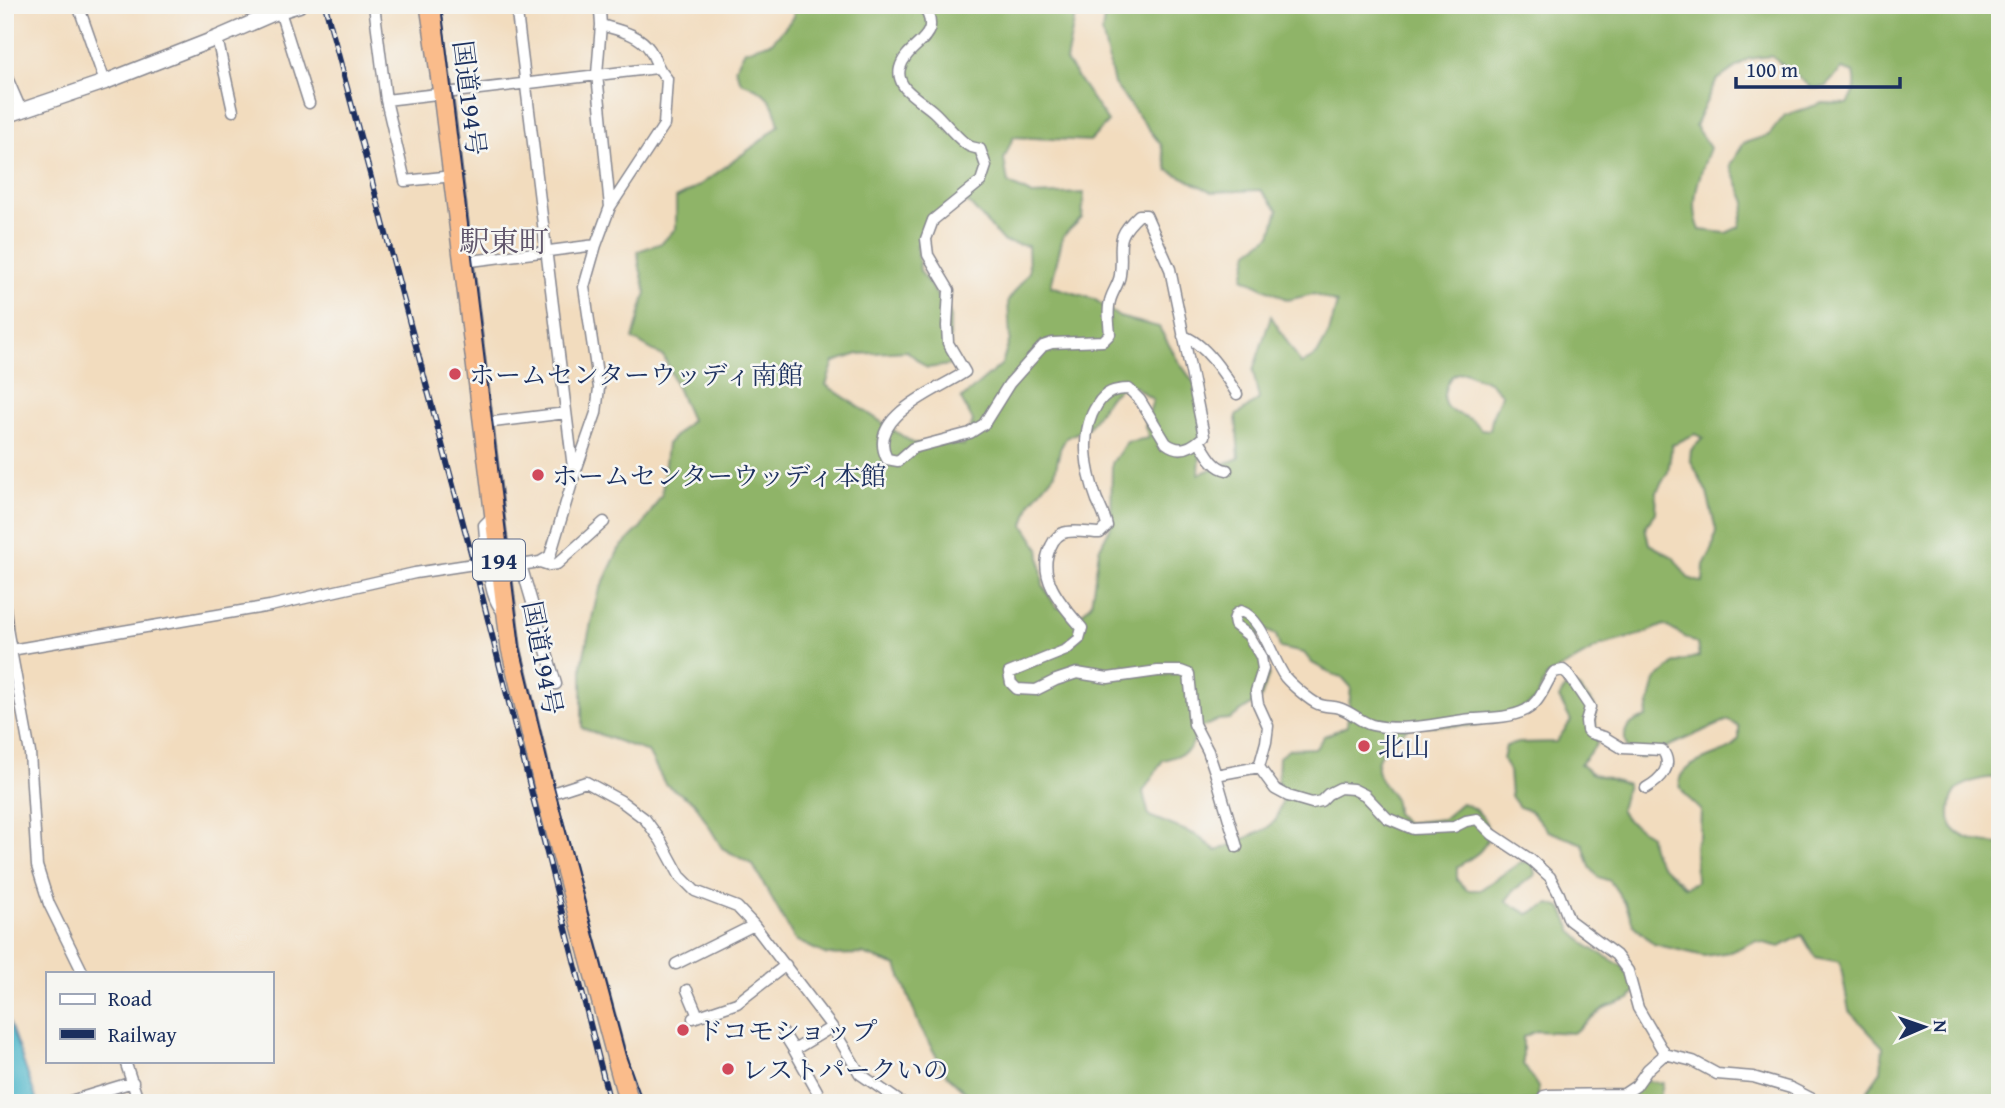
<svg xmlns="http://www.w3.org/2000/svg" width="2005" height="1108" font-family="'Gentium Book Plus','Noto Serif JP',serif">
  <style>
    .forest { fill: #8fb468; stroke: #557263; stroke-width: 2; fill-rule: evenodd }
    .water { fill: #4bb5c9; stroke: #337294; stroke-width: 2 }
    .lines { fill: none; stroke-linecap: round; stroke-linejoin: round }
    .minor-casing { stroke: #86868e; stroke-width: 13 }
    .tertiary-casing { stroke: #86868e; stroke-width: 17 }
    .trunk-casing { stroke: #86868e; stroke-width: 22 }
    .minor { stroke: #fff; stroke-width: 10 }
    .tertiary { stroke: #fff; stroke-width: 14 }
    .trunk { stroke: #fabc8b; stroke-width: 19 }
    .tram { stroke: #1b2f5e; stroke-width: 2 }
    .rail-casing { stroke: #1b2f5e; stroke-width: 6 }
    .rail { stroke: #f6f6f2; stroke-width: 3.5; stroke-dasharray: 10; stroke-linecap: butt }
    .poi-dot { fill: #d1495b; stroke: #f6f6f2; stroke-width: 2.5 }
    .labels { text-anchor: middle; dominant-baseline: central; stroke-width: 5; stroke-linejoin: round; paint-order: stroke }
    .shield { fill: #f6f6f2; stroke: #5d6b8a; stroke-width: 2 }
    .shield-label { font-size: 24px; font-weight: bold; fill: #1b2f5e }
    .street-label { font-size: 26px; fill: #1b2f5e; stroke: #f6f6f2 }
    .poi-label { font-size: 26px; fill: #1b2f5e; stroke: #f6f6f2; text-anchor: start }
    .quarter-label { font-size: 30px; fill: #61576c; stroke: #f6f6f2 }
  </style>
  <rect width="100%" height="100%" fill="#f6f6f2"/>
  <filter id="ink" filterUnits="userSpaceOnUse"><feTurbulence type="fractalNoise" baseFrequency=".0143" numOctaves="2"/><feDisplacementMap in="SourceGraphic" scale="14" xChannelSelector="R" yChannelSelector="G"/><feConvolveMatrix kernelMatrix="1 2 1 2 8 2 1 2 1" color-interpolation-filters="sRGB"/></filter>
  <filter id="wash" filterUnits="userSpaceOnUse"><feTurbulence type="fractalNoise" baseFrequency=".00686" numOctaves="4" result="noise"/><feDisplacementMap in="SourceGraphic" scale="28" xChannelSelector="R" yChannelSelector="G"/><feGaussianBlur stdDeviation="1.57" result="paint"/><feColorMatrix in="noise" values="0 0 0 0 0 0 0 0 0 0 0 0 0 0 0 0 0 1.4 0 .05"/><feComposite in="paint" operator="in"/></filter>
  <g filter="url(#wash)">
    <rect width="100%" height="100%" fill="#f2dcbe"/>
    <path class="forest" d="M 793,5 L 1068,5 L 1076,11 L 1066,61 L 1108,122 L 1090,141 L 1013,137 L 1004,159 L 1008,183 L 1032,195 L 1084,193 L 1082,218 L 1063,236 L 1051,286 L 1094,299 L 1119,317 L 1159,327 L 1177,359 L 1196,386 L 1202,421 L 1199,474 L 1239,458 L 1236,416 L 1259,399 L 1253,371 L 1271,316 L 1301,364 L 1317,355 L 1329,333 L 1337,303 L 1313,294 L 1288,300 L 1243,278 L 1249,251 L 1271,235 L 1278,210 L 1261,190 L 1212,192 L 1168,170 L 1161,145 L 1114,84 L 1102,32 L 1106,5 L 2000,5 L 2000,779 C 1988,775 1962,782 1955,793 C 1951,799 1950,807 1950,814 C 1950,819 1950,826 1954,829 C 1964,841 1985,843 2000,844 L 2000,1103 L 1920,1103 L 1920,1098 L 1903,1103 L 1887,1103 L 1884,1100 L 1879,1103 L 1867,1103 L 1867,1091 L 1881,1071 L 1883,1047 L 1849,1011 L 1840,962 L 1815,957 L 1802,935 L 1780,947 L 1755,941 L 1730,952 L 1704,956 L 1654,944 L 1634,926 L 1625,903 L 1610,881 L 1598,877 L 1590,867 L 1583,844 L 1548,831 L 1531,811 L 1519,807 L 1511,796 L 1509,771 L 1503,759 L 1506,746 L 1518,743 L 1556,742 L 1571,721 L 1559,698 L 1565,688 L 1577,686 L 1594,705 L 1597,744 L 1580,764 L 1591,773 L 1627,784 L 1620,810 L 1628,821 L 1650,835 C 1651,862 1667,870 1685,887 L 1696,882 L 1695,845 L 1700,834 L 1701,810 C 1696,805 1689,800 1685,794 C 1662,766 1719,756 1731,748 C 1734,745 1736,742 1739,739 L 1739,727 L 1728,720 L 1642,758 L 1629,755 C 1621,733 1623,724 1646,717 L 1655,680 L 1675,663 L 1699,656 L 1697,644 L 1664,625 L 1640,635 L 1602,645 L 1547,676 L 1536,699 L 1525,707 L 1476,726 L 1411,725 C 1393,741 1364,757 1383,783 C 1392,796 1396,796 1396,813 L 1405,823 L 1443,819 L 1462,803 C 1483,810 1498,831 1480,851 C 1474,857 1464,862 1457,867 L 1457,880 L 1467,890 L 1480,890 L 1521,862 L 1533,862 L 1535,875 L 1514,890 L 1506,901 L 1528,914 L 1550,904 L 1562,908 L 1573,932 L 1589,947 L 1622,966 L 1637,988 L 1630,999 L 1604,1008 L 1573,1033 L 1536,1031 L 1523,1037 L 1523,1064 L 1538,1087 L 1539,1100 L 1512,1103 L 977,1103 L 947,1075 L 920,1027 L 897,966 L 863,954 L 827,955 L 795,940 L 753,865 L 722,848 L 695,803 L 665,784 L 648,752 L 582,728 L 582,664 L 597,596 L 619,549 L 643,525 L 662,494 L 667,444 L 691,420 L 664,357 L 633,339 L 646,292 L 639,264 L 638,251 L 662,243 L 676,228 L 676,198 C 699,188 716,173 736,159 C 753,147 764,140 779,125 C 773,98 766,91 741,82 L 735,68 L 745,50 L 772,42 L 794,17 ZM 1771,56 L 1812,88 L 1825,87 L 1842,69 L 1854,73 C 1857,85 1855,93 1848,104 L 1823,103 L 1785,115 L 1769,135 L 1744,143 L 1730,165 L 1746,202 L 1739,227 L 1726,233 L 1700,230 C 1688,203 1700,174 1710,148 L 1695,126 L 1716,81 L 1748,59 ZM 969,203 L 1004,242 L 1028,246 L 1029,272 L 1008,301 L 1010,339 L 1002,364 L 961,399 L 973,421 L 964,445 L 913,443 L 826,385 L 834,362 L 858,354 L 907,351 L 927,368 L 950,365 L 950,314 L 920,271 L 917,246 L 946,206 ZM 1464,372 L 1489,382 L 1502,394 L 1493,414 L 1490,430 L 1481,429 C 1468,408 1433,420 1447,384 C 1451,375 1455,373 1464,372 ZM 1134,386 L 1153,400 L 1145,426 L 1149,438 L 1127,442 L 1112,463 L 1111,526 L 1099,550 L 1091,604 L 1082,613 L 1056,607 L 1043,585 L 1039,548 L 1024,525 L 1031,502 L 1055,473 L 1060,449 L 1066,438 L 1089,427 L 1109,397 L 1120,388 ZM 1695,434 L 1703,438 L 1691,450 L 1690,459 L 1707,493 L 1716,530 L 1713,548 L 1704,565 L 1703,583 L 1688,578 L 1673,557 L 1649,544 L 1645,527 L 1656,513 L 1657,491 L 1668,472 L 1672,445 ZM 1265,630 L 1276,635 L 1280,648 L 1304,653 L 1312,663 L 1334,675 L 1342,677 L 1351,687 L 1347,726 L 1324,736 L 1316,748 L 1290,749 L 1279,757 L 1278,783 L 1284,794 L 1276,820 L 1266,829 L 1217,851 L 1196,835 L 1149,816 L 1143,792 L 1163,760 C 1184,754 1193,754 1196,730 L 1218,720 L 1230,719 L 1261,698 L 1269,674 L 1256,638 Z
      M 1637,1080 L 1663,1083 L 1660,1097 L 1662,1103 L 1607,1103 Z"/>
    <path class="water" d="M 5,1010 L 36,1098 L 38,1103 L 5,1103 Z"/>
  </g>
  <g filter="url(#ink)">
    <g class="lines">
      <defs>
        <path id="minor" d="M 78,5 L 105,82
          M 278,5 L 309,103
          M 374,5 L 386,100 L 405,181 L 453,176
          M 922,5 C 947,38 907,42 900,68 C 898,75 901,83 905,88 C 913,97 925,104 934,112 C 945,122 957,139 969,146 C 973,148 976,148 980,149 L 986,166 L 981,181 L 933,220 L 926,239 L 928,255 L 949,290 L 947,326 L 948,343 L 965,372 C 939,390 865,416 887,459 L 898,461 L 913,448 L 970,433 L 984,424 L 1009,384 L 1043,346 L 1052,343 L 1103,341 L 1110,334 C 1109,324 1107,311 1110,301 C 1112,292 1119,284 1120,275 C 1124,244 1112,240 1139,215 L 1146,215 L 1170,269 L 1204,436 C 1193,447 1180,454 1166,443 L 1140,400 L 1129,389 C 1114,389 1105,392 1097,405 C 1079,432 1086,471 1097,500 C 1101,509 1105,516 1107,526 L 1100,533 C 1090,533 1077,530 1067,532 C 1060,533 1054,539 1051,546 C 1035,577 1063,606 1082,628 L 1079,639 L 1066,650 L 1009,673 L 1011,683 L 1017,689 L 1036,690 L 1056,680 L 1077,673 L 1108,678 L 1158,671 L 1181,671 L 1189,674 L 1194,724 L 1208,751 L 1216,775 L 1259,767 L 1275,789 L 1288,796 L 1312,803 L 1321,801 L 1328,794 L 1340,788 L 1353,789 L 1365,795 L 1387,818 L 1413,829 L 1454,827 L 1466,821 L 1477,819 L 1492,834 L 1531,860 L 1550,877 L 1559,894 L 1569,920 L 1616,955 L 1628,971 L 1638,1008 L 1665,1054
          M 601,25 L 597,74 L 610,207
          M 217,38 L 233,111
          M 5,73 L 21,110
          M 386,100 L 657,68
          M 463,262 L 596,245 L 610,207 L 664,125 L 667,79 C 656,67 657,62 650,50 C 640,34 618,30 601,25 L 600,11 L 597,5
          M 1183,336 C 1205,343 1225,375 1237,394
          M 485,423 L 566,413
          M 1199,441 C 1206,452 1213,468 1227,470
          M 575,473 L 596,413 L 599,388 L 584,287 L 596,245
          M 487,562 L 484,525 L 495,514
          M 540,562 L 549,565 L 557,564 L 604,522
          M 521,565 L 556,684
          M 500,568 L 540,562 L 550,556 L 574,476 L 516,5
          M 5,607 L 8,634 L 30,753 L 37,866 L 49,904 L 83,973
          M 11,650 L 270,606 L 415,573 L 487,562 C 490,579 491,598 502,611
          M 1259,767 L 1266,742 L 1268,726 L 1258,704 L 1256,691 L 1263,669 L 1261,657 L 1248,635 L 1235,625 L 1234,620 L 1236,614 L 1241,611 C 1263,619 1272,659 1285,677 C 1291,684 1310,701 1318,704 C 1325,707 1332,706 1339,708 C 1351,711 1360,722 1372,725 C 1406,733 1439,722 1473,719 C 1490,718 1510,718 1526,710 C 1541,702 1544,685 1554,672 L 1563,670 L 1568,674 L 1590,707 L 1586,721 L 1587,730 L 1590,733 L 1604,737 L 1622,748 L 1662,750 C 1675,766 1660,780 1646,788
          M 1216,775 L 1237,847
          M 546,795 L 586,782 L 621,801 L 645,819 L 661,841 L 680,876 L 695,891 L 737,907 L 754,925 L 832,1027 L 860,1074 L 902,1103
          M 676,964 L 754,925
          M 687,990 L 698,1016
          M 693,1018 L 737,1003 L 786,965
          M 784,1034 L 794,1050
          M 125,1061 L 139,1103
          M 817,1091 L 794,1050 L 832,1027
          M 64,1103 L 133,1082
          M 1540,1103 L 1544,1096 L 1549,1095 L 1624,1094 L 1636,1086 L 1648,1069 L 1665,1054 L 1693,1061 L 1717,1074 L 1753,1077 L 1791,1088 L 1820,1103"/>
        <path id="tertiary" d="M 5,116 L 105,82 L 217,38 L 279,11 L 299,5"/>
        <path id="trunk" d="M 430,5 L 443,94 L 511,648 L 546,795 L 629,1103"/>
      </defs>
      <use href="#minor" class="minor-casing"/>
      <use href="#tertiary" class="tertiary-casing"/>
      <use href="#trunk" class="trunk-casing"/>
      <use href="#minor" class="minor"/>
      <use href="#tertiary" class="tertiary"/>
      <use href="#trunk" class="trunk"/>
      <path class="tram" d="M 441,5 L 520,647 L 550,772 L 626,1056 L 643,1103"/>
      <defs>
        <path id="rail" d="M 325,5 L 474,564 L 610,1103"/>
      </defs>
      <use href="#rail" class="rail-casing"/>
      <use href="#rail" class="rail"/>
    </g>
  </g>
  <g class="poi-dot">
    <circle cx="455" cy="374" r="7"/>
    <circle cx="538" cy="475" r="7"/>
    <circle cx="1364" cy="746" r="7"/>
    <circle cx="683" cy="1030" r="7"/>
    <circle cx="728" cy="1069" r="7"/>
  </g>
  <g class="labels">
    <rect class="shield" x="473" y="539.5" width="52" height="41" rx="5"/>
    <g class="shield-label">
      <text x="499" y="560">194</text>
    </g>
    <g class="street-label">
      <text transform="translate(470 98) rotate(83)">国道194号</text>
      <text transform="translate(543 658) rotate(79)">国道194号</text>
    </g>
    <g class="poi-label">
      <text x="469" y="374">ホームセンターウッディ南館</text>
      <text x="552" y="475">ホームセンターウッディ本館</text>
      <text x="1378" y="746">北山</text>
      <text x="697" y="1030">ドコモショップ</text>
      <text x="742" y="1069">レストパークいの</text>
    </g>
    <g class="quarter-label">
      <text x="504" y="241">駅東町</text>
    </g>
  </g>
  <rect width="2005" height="1108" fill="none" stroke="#f6f6f2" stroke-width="28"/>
  <rect x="46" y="972" width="228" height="91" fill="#f6f6f2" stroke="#9ea6b7" stroke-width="2"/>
  <rect x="60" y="994" width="35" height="10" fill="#ffffff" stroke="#9ea6b7" stroke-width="2"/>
  <text x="108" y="1006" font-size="21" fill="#1b2f5e">Road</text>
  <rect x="60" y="1029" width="35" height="10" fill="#1b2f5e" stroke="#9ea6b7" stroke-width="2"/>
  <text x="108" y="1042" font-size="21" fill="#1b2f5e">Railway</text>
  <g transform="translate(1924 1027) rotate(88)" stroke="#f6f6f2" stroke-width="5" paint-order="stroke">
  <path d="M0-5L12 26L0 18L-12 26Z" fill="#1b2f5e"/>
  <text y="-10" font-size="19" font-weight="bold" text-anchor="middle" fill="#1b2f5e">N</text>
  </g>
  <path d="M1736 77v10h164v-10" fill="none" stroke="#1b2f5e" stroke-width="3.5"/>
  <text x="1746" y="77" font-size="21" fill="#1b2f5e" stroke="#f6f6f2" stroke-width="5" paint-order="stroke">100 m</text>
</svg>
